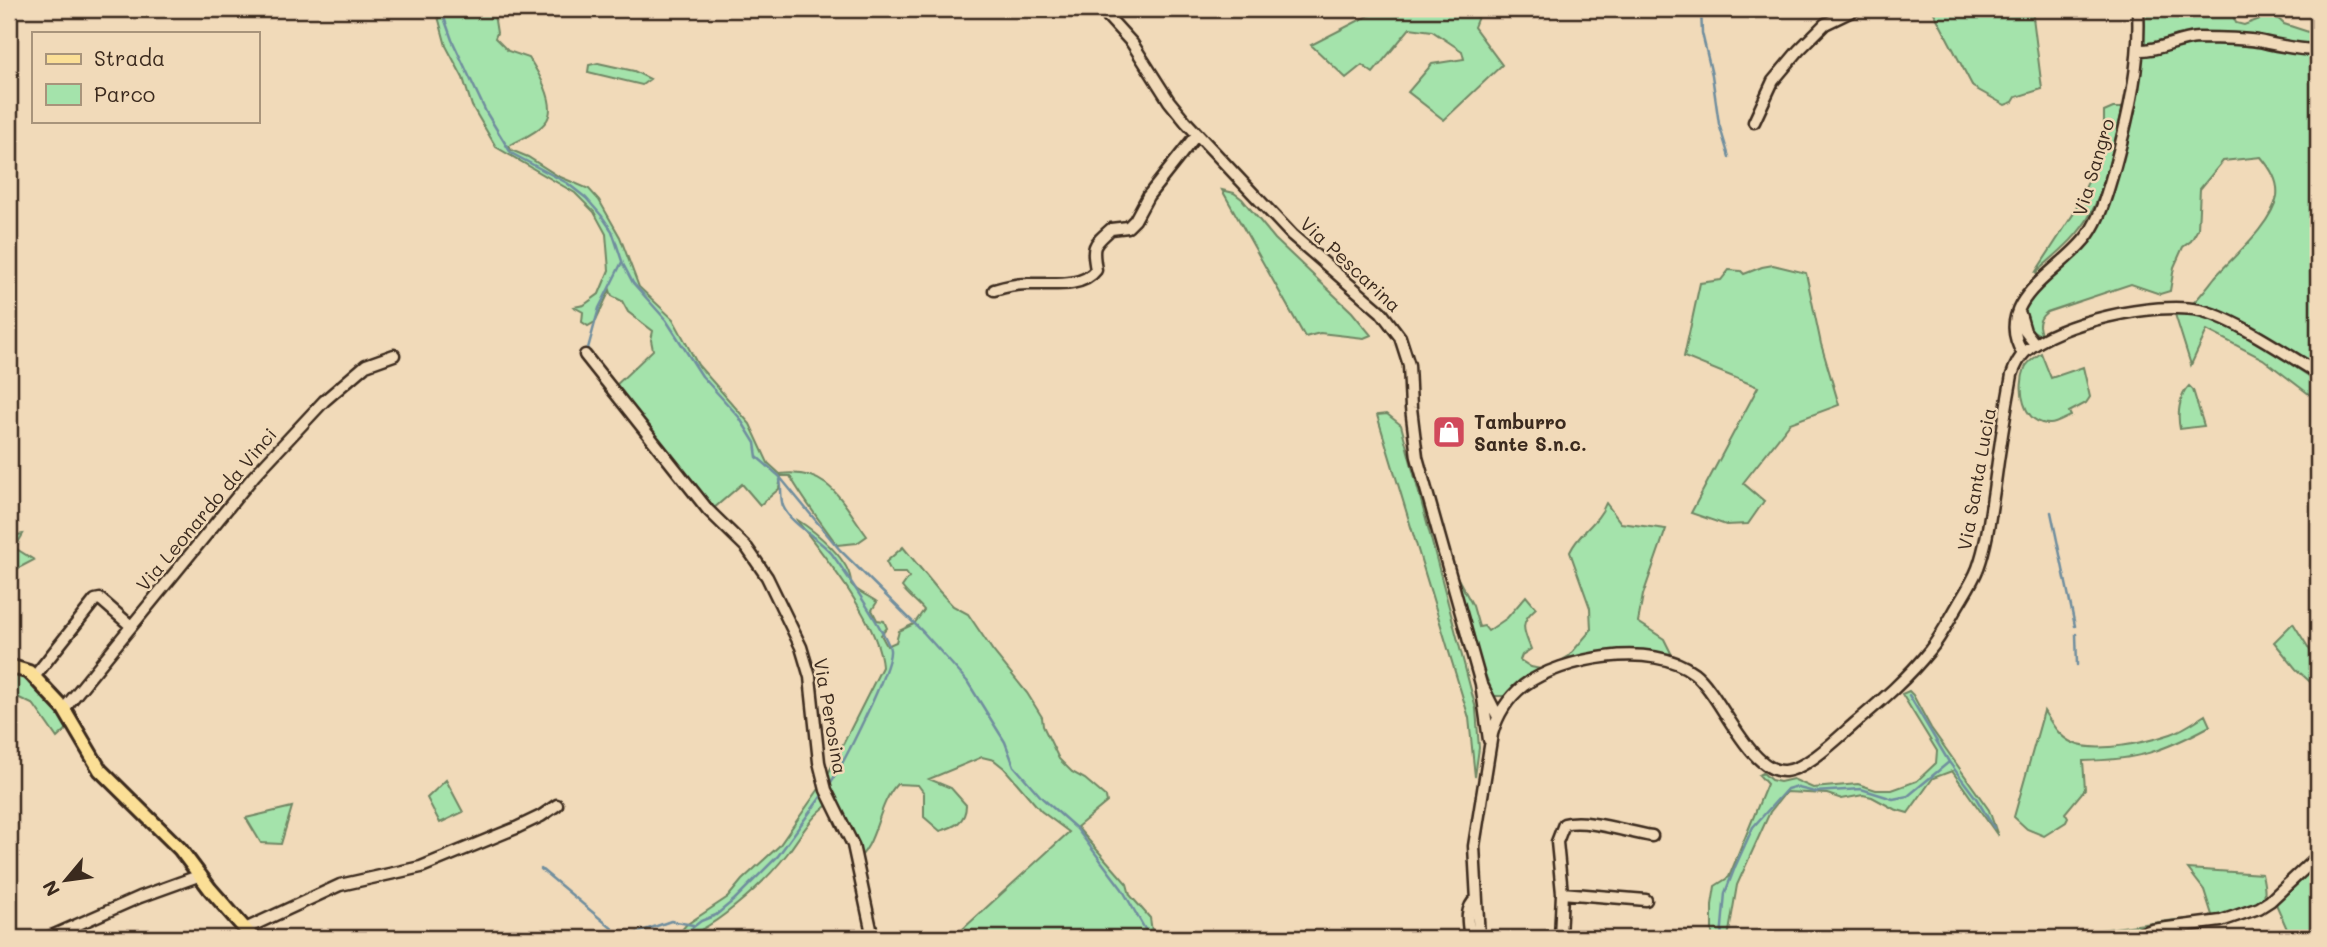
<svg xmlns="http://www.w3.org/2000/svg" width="2327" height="947" font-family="Mali,sans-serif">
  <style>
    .green { fill: #a4e3ab; stroke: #708664; stroke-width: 2 }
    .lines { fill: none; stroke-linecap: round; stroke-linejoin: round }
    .stream { stroke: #708e9e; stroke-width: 2.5 }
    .minor-casing { stroke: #3b2a1e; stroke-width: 15 }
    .major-casing { stroke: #3b2a1e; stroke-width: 18 }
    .minor { stroke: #f1dab9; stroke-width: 10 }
    .major { stroke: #fbdf96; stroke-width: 12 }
    .labels { text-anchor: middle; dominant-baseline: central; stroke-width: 5; stroke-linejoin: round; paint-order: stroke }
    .street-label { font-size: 19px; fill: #3b2a1e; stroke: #f1dab9 }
    .poi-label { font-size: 19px; font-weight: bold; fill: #3b2a1e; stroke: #f1dab9; text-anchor: start }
  </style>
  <rect width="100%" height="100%" fill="#f1dab9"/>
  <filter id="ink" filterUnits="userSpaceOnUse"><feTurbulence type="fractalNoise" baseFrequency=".0143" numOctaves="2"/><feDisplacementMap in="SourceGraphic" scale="14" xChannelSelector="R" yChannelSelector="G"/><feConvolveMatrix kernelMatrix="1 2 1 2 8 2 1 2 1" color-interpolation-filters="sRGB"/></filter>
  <g filter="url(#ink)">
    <path class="green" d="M 436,9 L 487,9 L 494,14 L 497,33 L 495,38 L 508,51 L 529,58 C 538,72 557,104 547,120 C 539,132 521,139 509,146 L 511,150 L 528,157 L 558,176 L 589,189 L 599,200 L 620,237 L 639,287 L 673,319 L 698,365 L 750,424 L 768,463 L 780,474 C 830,468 841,501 867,536 L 857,543 L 837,545 C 821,522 804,501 790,476 L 781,476 L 779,489 L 760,505 L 742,484 L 713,509 L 614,387 L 653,350 L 651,340 L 653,331 L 628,312 L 622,301 L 612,296 L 610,290 L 595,322 L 588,326 L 582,322 L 583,312 L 574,307 L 584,305 L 599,294 L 609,270 L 606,234 L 594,212 L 575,193 L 496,147 L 472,106 L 463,78 L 446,46 Z
      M 1381,9 L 1481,9 L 1474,27 L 1502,65 L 1444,120 L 1408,92 L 1432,64 L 1464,59 L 1462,51 L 1432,31 L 1410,28 L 1373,73 L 1362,65 L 1346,78 L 1311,45 Z
      M 1932,9 L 1989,9 L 2018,13 L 2032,9 L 2042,89 L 2016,97 L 2013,102 L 2005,105 L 1973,87 Z
      M 2141,9 L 2230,9 L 2236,23 L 2244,25 L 2273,14 L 2284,24 L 2318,35 L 2318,369 L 2190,306 C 2200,297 2207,287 2215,277 C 2234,256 2272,224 2277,196 C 2279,181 2270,168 2261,157 L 2223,161 L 2200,189 L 2198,229 L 2191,241 L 2183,247 L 2174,267 L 2170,291 L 2160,294 L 2131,284 L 2047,312 C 2039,318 2036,325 2042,335 C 2031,332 2028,326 2023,316 C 2030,290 2071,264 2089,240 C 2118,201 2136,103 2142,55 L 2153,54 L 2164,48 L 2142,47 Z
      M 598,63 L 634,71 L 650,79 L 642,85 L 588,72 L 589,65 Z
      M 2113,108 L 2123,108 C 2114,140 2107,185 2091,213 C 2078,238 2055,255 2035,273 L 2074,213 L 2100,155 L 2097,144 L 2104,128 L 2104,112 Z
      M 1222,190 L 1234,193 L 1242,199 L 1275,239 L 1352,312 L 1371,335 L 1364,338 L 1320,333 L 1305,337 Z
      M 1773,265 L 1806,273 L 1821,344 L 1839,405 L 1790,423 L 1743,483 L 1764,501 L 1748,524 L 1726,525 L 1691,513 L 1758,387 L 1684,357 L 1700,283 L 1721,280 L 1729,270 L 1741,271 L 1744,274 L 1762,267 Z
      M 2174,311 L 2211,317 L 2254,340 L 2318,382 L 2318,401 L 2263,359 L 2207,330 L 2191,365 Z
      M 2041,353 L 2051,378 L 2083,367 L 2090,397 L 2086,403 L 2069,412 L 2071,416 C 2065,418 2057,424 2050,424 C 2022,424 2017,388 2025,368 C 2027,362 2036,357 2041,353 Z
      M 2189,386 L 2193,390 L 2204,426 L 2180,429 C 2177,415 2179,396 2189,386 Z
      M 1387,414 L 1401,425 L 1476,709 L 1479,748 L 1475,777 L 1469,718 L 1377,415 Z
      M 1606,503 L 1621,523 L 1666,529 L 1643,595 L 1638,622 L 1664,639 L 1674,659 L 1578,658 L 1507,696 L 1494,696 L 1481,665 L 1456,575 L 1473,606 L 1479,627 L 1484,626 L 1488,631 L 1507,618 L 1526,596 L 1536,608 C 1518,623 1524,631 1531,649 L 1522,655 L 1520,660 L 1531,667 L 1545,670 L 1569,656 L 1591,630 L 1590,608 L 1570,552 C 1579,532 1598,524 1606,503 Z
      M 796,519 C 815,531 852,561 851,584 C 858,593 868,595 877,602 L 872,610 L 877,620 L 884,621 L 887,628 L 881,635 L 887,646 L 896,642 L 899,631 L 914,624 L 924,610 C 917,601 909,597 902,587 L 909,577 L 906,573 L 892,573 L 886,562 L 903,547 L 939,591 L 953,606 L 968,614 L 993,651 L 1027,693 L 1042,717 L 1043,726 L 1059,759 L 1072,772 L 1085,779 L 1106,797 L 1107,802 L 1077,827 L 1127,884 L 1130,895 L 1150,918 L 1153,938 L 953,938 L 1069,832 L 1041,811 L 1004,768 L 994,760 L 982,757 L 929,779 L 951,788 L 966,805 C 966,822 954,827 940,831 L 924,817 L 924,793 L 918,785 L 897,784 C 875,808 879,846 852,864 L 844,837 L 829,804 C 810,817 800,837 787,854 C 767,880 707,938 675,938 L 686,925 L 728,897 L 742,880 L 779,846 L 821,786 L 823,765 L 828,774 L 882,667 C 881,625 822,553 796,519 Z
      M 23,534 L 15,548 L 34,560 L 9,573 L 9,536 Z
      M 2293,623 L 2318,663 L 2318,689 L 2296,669 L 2274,642 Z
      M 9,661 L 39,676 L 68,728 L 57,738 L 34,705 L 9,693 Z
      M 1909,691 L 1913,695 L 1931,728 L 1989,810 L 1998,836 L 1952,771 L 1933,778 L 1908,813 L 1894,809 L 1872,797 L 1863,795 L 1842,799 L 1827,794 L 1786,792 L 1770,812 L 1737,885 L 1728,938 L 1712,938 L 1712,905 L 1715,886 L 1729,877 L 1767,784 L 1759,775 L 1763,773 L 1771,780 L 1780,782 L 1793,779 L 1813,788 L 1858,784 L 1876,790 L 1892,790 L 1917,781 L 1936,763 L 1937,751 L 1902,694 Z
      M 2044,711 C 2052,724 2059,737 2073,743 C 2097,754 2147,742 2171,734 C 2183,730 2194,722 2205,715 L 2210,726 C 2162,752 2137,760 2083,761 L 2085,789 L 2065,813 L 2068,818 L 2066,822 L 2044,836 L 2027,829 L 2014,817 Z
      M 446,780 L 463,812 L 440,823 L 427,798 Z
      M 292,807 L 281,844 L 261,843 L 246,818 Z
      M 2318,864 L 2318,938 L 2287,938 L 2287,929 L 2276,904 Z
      M 2188,869 L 2262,874 C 2266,891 2266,898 2258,913 L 2222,926 L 2187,930 L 2185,938 L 2169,938 L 2168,932 L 2156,938 L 2072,938 L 2069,934 L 2175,920 L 2206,918 L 2212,915 L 2204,890 Z"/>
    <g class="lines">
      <path class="stream" d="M 441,9 L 452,40 L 486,112 L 511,153 L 567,183 L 586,198 L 601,215 L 612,231 L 623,264 L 633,283 L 666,320 L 702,376 L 739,417 L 755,443 L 757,457 L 779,476 L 840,550 L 923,632 L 967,681 L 1005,742 L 1014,766 L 1042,798 L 1077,829 L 1122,889 L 1150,938
        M 1701,9 L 1702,33 L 1712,75 L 1719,124 L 1729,157
        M 587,352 L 599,308 L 622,262
        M 780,480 C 782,488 780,498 783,506 C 790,524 820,539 832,554 C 842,568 889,637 890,650 C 892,668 842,767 829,785
        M 2051,512 L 2075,626
        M 2076,634 L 2077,665
        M 1949,762 L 1976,798 L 1994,828
        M 541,869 L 621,936 L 634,934 L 671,921 L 693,925
        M 679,938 L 701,921 L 716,915 L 734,900 L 778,856 L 823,794
        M 1721,938 L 1725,893 L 1735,867 L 1753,827 L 1787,789 L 1794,787 L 1815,792 L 1861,789 L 1893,799 L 1908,796 L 1949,762 L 1909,695"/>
      <defs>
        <path id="minor" d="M 1101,9 L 1132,43 L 1169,101 L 1186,122 L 1292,235 L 1381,312 L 1400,337 L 1409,365 L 1411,408 L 1417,457 L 1481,684 L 1489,740
          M 2139,50 C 2159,51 2177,39 2198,38 C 2217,38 2239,38 2258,41 C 2278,45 2298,50 2318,50
          M 1754,122 L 1773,81 L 1799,50 L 1825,24 L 1856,9
          M 994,290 C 1004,287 1016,284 1027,284 C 1048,283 1082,289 1096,270 C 1092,246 1092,246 1111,229 L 1128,227 L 1135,220 L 1148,196 L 1197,134
          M 2020,314 L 2025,331 L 2035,344
          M 2023,354 C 1990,300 2063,271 2088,235 C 2102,215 2108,189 2115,166 C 2129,114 2141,63 2138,9
          M 585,355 L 708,510 L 747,548 L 767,577 L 801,647 L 810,677 L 819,762 L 826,790 L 853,845 L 873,938
          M 34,677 L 95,600 L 100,599 L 131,626
          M 1483,687 L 1498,717
          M 64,709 L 254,476 L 324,401 L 366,365 L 394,355
          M 1562,893 L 1646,900
          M 245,929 L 340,885 L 421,867 L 516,828 L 541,816 L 557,805
          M 47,938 L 140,897 L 201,875
          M 1470,938 C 1468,924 1464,909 1476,899
          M 1479,938 L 1474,846 L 1492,734 C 1497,716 1508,698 1523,686 C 1562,657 1653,641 1694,673 C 1721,694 1749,773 1785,771 C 1807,769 1838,738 1854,724 C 1881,701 1908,678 1930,650 C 1941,637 1949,620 1958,605 C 1965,593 1973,581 1978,568 C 1987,543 1990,516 1994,490 C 1999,452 2005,413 2012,375 C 2015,366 2018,359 2025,352 C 2057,322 2157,301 2199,310 C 2233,317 2287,355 2318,373
          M 1560,938 L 1562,893 L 1557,842 L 1564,824 C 1586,818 1627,832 1652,836
          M 2127,938 L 2152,930 L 2221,921 L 2259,908 L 2270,901 L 2318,856"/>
        <path id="major" d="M 9,666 L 29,672 L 34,677 L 64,709 L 100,770 L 180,849 L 210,889 L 253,938"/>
      </defs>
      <use href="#minor" class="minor-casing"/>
      <use href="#major" class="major-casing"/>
      <use href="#minor" class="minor"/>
      <use href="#major" class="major"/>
    </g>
  </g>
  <defs>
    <symbol id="shop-square" viewBox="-11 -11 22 22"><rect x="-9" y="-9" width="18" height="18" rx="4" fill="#d1495b" stroke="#f1dab9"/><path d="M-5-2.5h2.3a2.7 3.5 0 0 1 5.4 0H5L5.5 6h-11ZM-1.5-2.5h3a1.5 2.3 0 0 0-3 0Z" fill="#fff"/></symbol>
  </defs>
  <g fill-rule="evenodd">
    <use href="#shop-square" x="1430" y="413" width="38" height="38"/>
  </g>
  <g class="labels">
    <g class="street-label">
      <text transform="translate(2093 167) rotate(-73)">Via Sangro</text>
      <text transform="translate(1351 264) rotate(43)">Via Pescarina</text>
      <text transform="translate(1976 479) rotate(-80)">Via Santa Lucia</text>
      <text transform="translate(206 509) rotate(-50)">Via Leonardo da Vinci</text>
      <text transform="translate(831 716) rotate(80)">Via Perosina</text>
    </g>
    <g class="poi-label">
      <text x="1474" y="421">Tamburro<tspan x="1474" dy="22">Sante S.n.c.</tspan></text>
    </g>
  </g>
  <rect width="2327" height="947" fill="none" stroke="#f1dab9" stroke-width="35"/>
  <rect x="18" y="18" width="2292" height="912" fill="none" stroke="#3b2a1e" stroke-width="2.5" filter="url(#ink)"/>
  <rect x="32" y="32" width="228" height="91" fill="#f1dab9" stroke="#a8947b" stroke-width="2"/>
  <rect x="46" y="54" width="35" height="10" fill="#fbdf96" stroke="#a8947b" stroke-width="2"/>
  <text x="94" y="66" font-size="21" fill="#3b2a1e">Strada</text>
  <rect x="46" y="84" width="35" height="21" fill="#a4e3ab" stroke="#a8947b" stroke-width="2"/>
  <text x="94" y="102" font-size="21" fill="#3b2a1e">Parco</text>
  <g transform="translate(66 880) rotate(241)" stroke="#f1dab9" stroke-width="5" paint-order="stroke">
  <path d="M0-5L12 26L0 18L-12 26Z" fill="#3b2a1e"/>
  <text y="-10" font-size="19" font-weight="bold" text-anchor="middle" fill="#3b2a1e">N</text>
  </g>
</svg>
